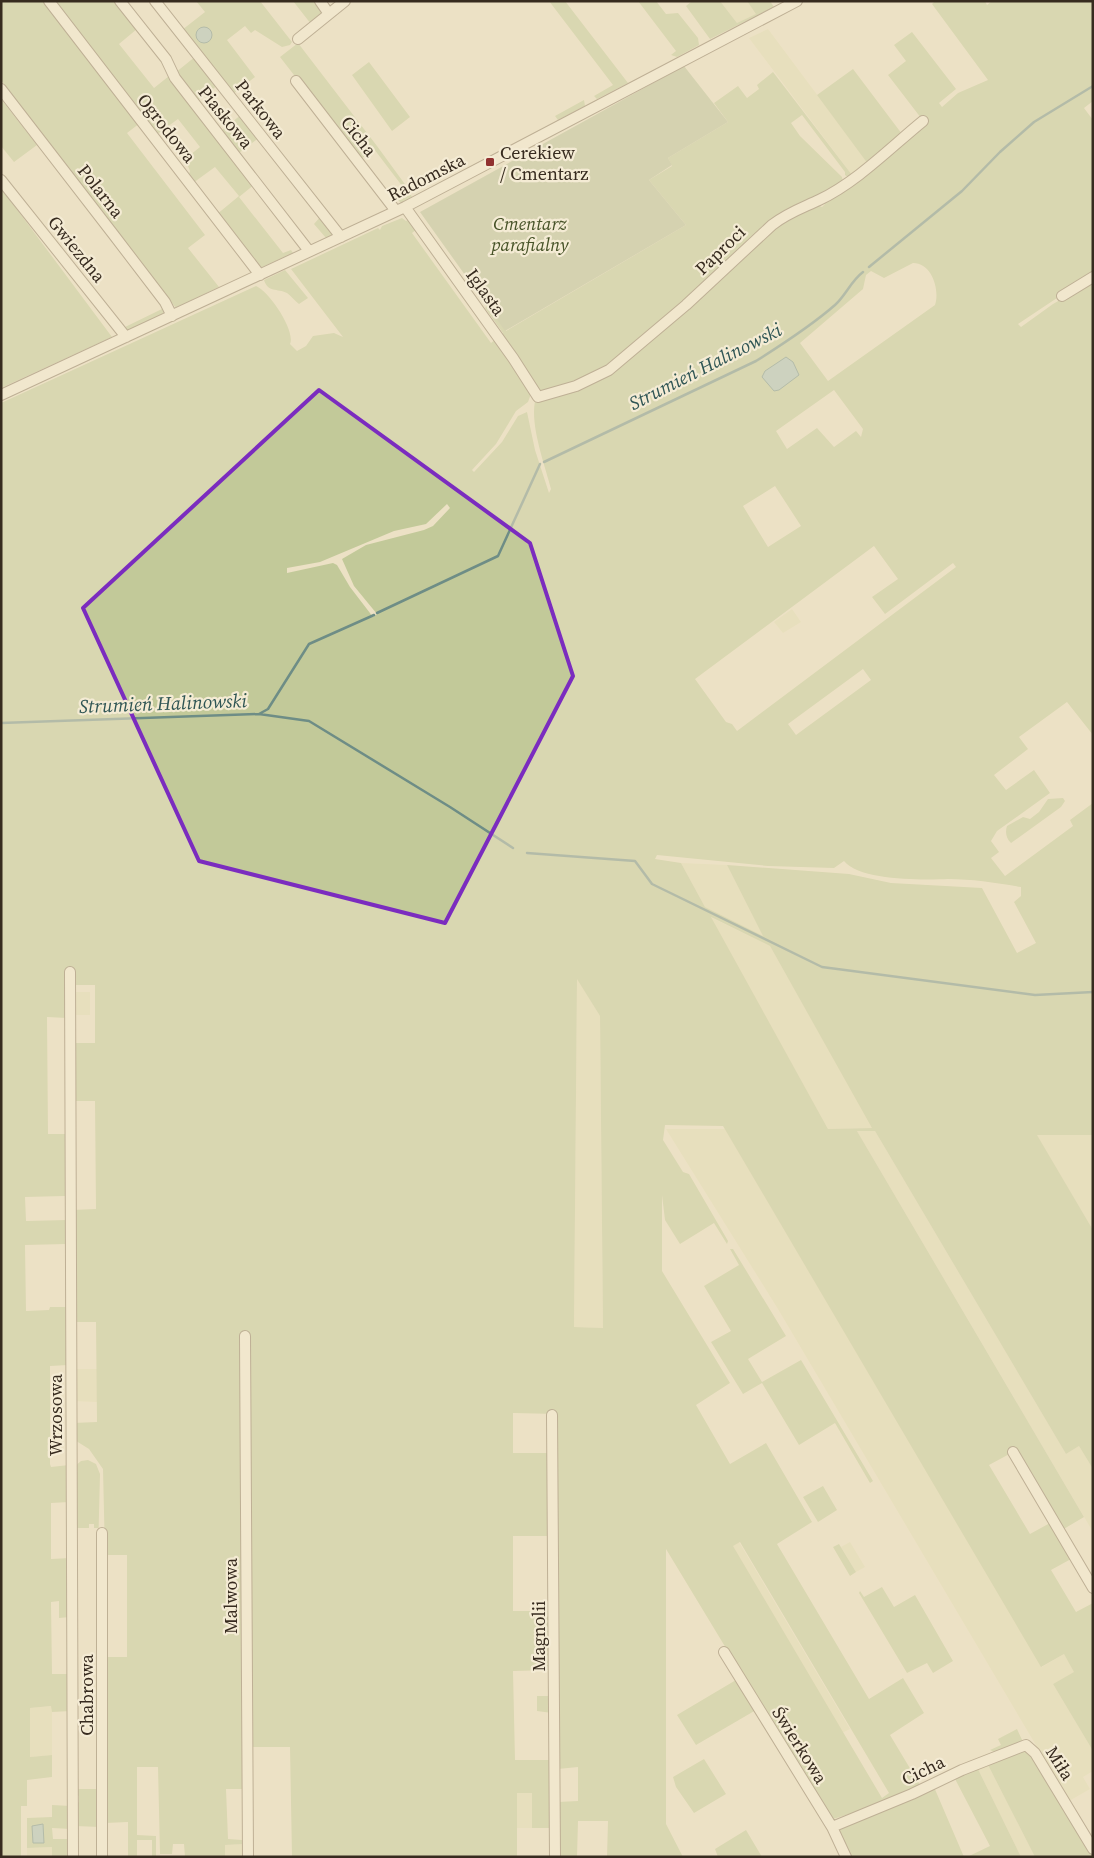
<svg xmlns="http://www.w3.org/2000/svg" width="1094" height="1858" font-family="'Source Serif 4',serif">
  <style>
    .farmland { fill: #e1dbb3 }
    .green { fill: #c2c999; fill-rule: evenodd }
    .cemetery { fill: #b9bf98 }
    .water { fill: #a6bfb9; stroke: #6e8d86 }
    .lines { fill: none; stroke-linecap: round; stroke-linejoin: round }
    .stream { stroke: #6e8d86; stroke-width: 2.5 }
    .minor-casing { stroke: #86735c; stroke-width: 12 }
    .minor { stroke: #f7eed8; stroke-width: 10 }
    .marked { fill: none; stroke: #7b2cbf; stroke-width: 4; stroke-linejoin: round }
    .poi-dot { fill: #91312f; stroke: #f4ebd4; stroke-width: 2 }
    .labels { text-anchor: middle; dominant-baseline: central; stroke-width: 4.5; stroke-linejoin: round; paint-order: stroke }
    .street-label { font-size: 18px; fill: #372b1f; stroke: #f4ebd4 }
    .poi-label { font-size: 18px; fill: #372b1f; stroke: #f4ebd4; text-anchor: start }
    .park-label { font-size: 18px; font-style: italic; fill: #465227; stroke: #f4ebd4 }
    .water-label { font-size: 19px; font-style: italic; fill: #2f5554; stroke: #f4ebd4 }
  </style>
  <rect width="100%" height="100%" fill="#ece1c5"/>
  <path class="farmland" d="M 720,1 L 747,1 L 757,14 L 737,23 Z
    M 768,29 L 868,163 L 852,175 L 749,38 Z
    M 792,609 L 801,622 L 783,633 L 774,622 Z
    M 681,863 L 727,865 L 764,937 L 705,907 Z
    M 710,917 L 770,946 L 873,1128 L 828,1129 Z
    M 577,978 L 600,1016 L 603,1328 L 574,1327 Z
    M 75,992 L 90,992 L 90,1015 L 75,1015 Z
    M 666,1129 L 725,1129 L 1042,1667 L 1064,1654 L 1075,1672 L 1053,1684 L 1093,1751 L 1093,1771 L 1083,1777 L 1090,1789 L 1069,1801 L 778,1309 Z
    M 857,1131 L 875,1131 L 1066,1454 L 1079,1446 L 1093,1469 L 1093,1532 Z
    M 1036,1134 L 1093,1135 L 1093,1230 Z
    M 73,1369 L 97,1369 L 97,1402 L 73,1401 Z
    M 739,1542 L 850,1729 L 842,1733 L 732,1546 Z
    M 850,1542 L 865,1567 L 856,1572 L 841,1547 Z
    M 52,1706 L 52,1755 L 30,1757 L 30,1708 Z
    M 987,1763 L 1035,1857 L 1021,1857 L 977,1767 Z
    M 517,1793 L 532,1793 L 532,1828 L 517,1828 Z
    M 244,1844 L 243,1857 L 225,1857 L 225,1845 Z
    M 52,1847 L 52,1857 L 27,1857 L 27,1848 Z"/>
  <path class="green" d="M 1,1 L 115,1 L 137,29 L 119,44 L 154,88 L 169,76 L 255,184 L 239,197 L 283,253 L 291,250 L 293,253 L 258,269 L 216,215 L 239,196 L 215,167 L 193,183 L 188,177 L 190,171 L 185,159 L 200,147 L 178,119 L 156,135 L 144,120 L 127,133 L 205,235 L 188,248 L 219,287 L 176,308 L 127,247 L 1,80 Z
    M 196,1 L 260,1 L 292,42 L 290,45 L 282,47 L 255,30 L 251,33 L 245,26 L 227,40 L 255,77 L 233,94 L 182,30 L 205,12 Z
    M 293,1 L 315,1 L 325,13 L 311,24 Z
    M 549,1 L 565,1 L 628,83 L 597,99 L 594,96 L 613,85 Z
    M 638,1 L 656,1 L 666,14 L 678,13 L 698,38 L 699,45 L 677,57 L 671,55 L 676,51 Z
    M 692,1 L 720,1 L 737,23 L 756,14 L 747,1 L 770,1 L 774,7 L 710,39 L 686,6 Z
    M 935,1 L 985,1 L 987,5 L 992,1 L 1093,1 L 1093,101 L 1084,108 L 1093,120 L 1093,274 L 1018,324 L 1021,327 L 1053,304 L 1093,281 L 1093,735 L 1067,702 L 1019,737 L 1028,749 L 994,775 L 1006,790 L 1034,770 L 1050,793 L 997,831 L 991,841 L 999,852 L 991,858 L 1005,876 L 1073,826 L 1070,820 L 1093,803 L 1093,1135 L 1037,1135 L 1093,1230 L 1093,1469 L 1079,1446 L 1066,1454 L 875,1131 L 857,1131 L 1084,1517 L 1062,1530 L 1015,1451 L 989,1465 L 1030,1534 L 1050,1523 L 1071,1559 L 1051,1570 L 1076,1612 L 1093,1603 L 1093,1751 L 1053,1684 L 1074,1672 L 1064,1654 L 1041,1667 L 723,1126 L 665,1125 L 663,1140 L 683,1172 L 689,1174 L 728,1241 L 727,1244 L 714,1223 L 680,1244 L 665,1220 L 662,1195 L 662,1271 L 730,1383 L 696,1405 L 730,1464 L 766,1443 L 812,1522 L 777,1544 L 869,1699 L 903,1678 L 924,1713 L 890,1735 L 920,1785 L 877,1805 L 830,1820 L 666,1549 L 666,1824 L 683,1857 L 607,1857 L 608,1821 L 578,1821 L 577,1857 L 558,1857 L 558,1802 L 578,1801 L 578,1767 L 558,1769 L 556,1414 L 513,1413 L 513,1453 L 551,1453 L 551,1536 L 513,1536 L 513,1611 L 552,1611 L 552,1670 L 513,1671 L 515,1760 L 552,1760 L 552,1828 L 532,1828 L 532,1793 L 517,1793 L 517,1857 L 292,1857 L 290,1747 L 245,1747 L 245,1789 L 226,1789 L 228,1839 L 242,1840 L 244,1844 L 225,1845 L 225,1857 L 185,1857 L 184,1844 L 173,1844 L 172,1854 L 160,1854 L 158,1767 L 137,1767 L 137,1835 L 156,1836 L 156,1857 L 152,1857 L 152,1840 L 137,1840 L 137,1857 L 128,1857 L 128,1822 L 105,1823 L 104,1732 L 106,1730 L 104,1697 L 106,1697 L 104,1657 L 127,1657 L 127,1555 L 105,1555 L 103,1469 L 89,1449 L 73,1439 L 73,1423 L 97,1422 L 96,1322 L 72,1322 L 72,1210 L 96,1209 L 95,1101 L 72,1101 L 75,1091 L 72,1084 L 72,1043 L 95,1043 L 95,985 L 73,985 L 72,971 L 68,971 L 67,1018 L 47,1017 L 48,1134 L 68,1134 L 67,1198 L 65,1196 L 25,1197 L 26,1221 L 67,1220 L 66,1244 L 25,1245 L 26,1311 L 49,1310 L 50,1307 L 66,1307 L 66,1296 L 68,1297 L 68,1365 L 50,1366 L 50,1464 L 51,1467 L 69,1465 L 69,1502 L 51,1503 L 51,1559 L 70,1558 L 70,1586 L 67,1587 L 67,1594 L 69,1596 L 70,1617 L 59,1618 L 59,1601 L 51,1602 L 52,1674 L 71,1674 L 71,1711 L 52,1712 L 51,1706 L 30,1708 L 30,1757 L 52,1755 L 52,1777 L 27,1780 L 27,1806 L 21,1806 L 21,1857 L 1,1857 L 1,403 L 256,286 C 269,291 296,331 290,344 L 297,351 L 306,346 L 313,336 L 334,333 L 343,337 L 291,269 L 378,228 L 380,230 L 382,226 L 402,218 L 406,221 L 409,219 L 417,229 L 412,233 L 491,343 L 496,339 L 532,391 L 528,402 L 516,411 L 496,444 L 472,470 L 474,472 L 502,442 L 518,416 L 527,412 L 535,450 L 549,493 L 551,489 C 545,465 530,426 535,401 L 605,376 L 676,318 L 729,268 L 724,266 L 610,367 L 592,377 L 546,393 C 533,391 509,348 500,336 L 503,333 L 485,308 L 487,306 L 506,331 L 686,225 L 649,180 L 672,166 L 668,158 L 728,122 L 714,103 L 738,86 L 747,98 L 759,89 L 757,85 L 773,72 L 852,175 L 849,178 L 845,175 L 845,172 L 802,115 L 791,123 L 800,136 L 842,177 L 843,182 L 822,196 L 803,204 L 803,209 L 817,205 L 822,207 L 825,204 L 822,200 L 871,168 L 817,95 L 853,69 L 902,134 L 921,118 L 888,75 L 906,61 L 894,45 L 912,32 L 956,89 L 939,103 L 942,107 L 958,93 L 988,80 L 932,4 ZM 913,263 C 932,263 940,290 935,305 L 828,381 L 800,343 L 863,289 L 866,275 L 871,271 L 884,278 ZM 834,390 L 863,429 L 861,437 L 856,431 L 834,447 L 817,428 L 787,449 L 776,431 ZM 775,486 L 801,526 L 768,547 L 743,506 ZM 447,504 L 450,508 L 433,526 L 424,530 L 366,545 L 342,559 L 354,586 L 377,614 L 373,617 L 350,587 L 337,565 L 333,563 L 287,573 L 287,568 L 320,562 L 394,531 L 426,524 ZM 874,546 L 898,579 L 872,597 L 885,614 L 953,563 L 956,567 L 737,731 L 732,724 L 726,722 L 695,679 ZM 863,669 L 871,680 L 796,735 L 788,724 ZM 657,855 L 768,866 L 834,868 L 844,861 C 860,881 923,880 948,879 C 972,879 997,883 1021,887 L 1021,896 L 1014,902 L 1036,943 L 1017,953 L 982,888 L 891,883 L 849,874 L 727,865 L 763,936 L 705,907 L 681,863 L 655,859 ZM 711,917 L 770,946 L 872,1128 L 828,1129 ZM 577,979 L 600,1016 L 603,1328 L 574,1327 ZM 740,1542 L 889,1793 L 882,1798 L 733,1546 Z
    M 298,43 L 377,146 L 407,187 L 412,197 L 401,203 L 397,199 L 400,200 L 409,195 L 374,149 L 360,160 L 280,57 Z
    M 196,56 L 218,85 L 197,101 L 175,73 Z
    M 369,62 L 410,117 L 392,131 L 352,75 Z
    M 1,99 L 37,145 L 14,162 L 1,146 Z
    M 584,100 L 585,106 L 558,120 L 555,116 Z
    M 242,114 L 260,137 L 239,153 L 221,131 Z
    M 1,188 L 112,337 L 1,388 Z
    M 321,216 L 335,234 L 326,238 L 314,224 Z
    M 285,270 L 308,298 L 299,304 C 295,301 291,296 287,293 C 277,288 268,293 264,280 Z
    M 164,308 L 167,312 L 125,332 L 123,328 Z
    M 1063,798 L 1065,801 L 1061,807 L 1011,843 C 1006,838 1005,832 1007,826 L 1023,817 L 1030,819 L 1039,812 L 1048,799 Z
    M 730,1249 L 733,1249 L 786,1336 L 748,1359 L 762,1382 L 801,1360 L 873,1481 L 870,1483 L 835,1423 L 799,1445 L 762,1383 L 743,1394 L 711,1342 L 731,1331 L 704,1286 L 739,1265 Z
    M 88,1460 L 96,1464 L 100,1474 L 98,1554 L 98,1528 L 94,1528 L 94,1524 L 89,1524 L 89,1528 L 74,1528 L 74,1495 L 77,1491 L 74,1487 L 74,1467 L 81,1461 Z
    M 823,1486 L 837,1510 L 818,1522 L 803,1497 Z
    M 839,1544 L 856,1572 L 850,1576 L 833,1547 Z
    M 882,1587 L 894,1607 L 915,1595 L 953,1661 L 933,1673 L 927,1663 L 907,1673 L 859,1593 L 860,1591 L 864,1597 Z
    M 736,1680 L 756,1710 L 696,1745 L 677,1715 Z
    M 537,1696 L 552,1696 L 552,1713 L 537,1711 Z
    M 1017,1729 L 1023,1742 L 994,1752 L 990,1750 L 1001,1745 L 998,1739 Z
    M 1020,1751 L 1031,1753 L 1093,1857 L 1035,1857 L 987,1763 Z
    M 704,1759 L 726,1794 L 694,1813 L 676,1787 L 673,1777 Z
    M 977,1767 L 1021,1857 L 967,1857 L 990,1846 L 954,1777 Z
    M 934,1787 L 964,1857 L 850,1857 L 837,1834 L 837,1825 Z
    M 75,1789 L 99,1789 L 100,1827 L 75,1826 L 75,1804 L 79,1802 L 79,1796 L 75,1795 Z
    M 52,1805 L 71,1806 L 71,1829 L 52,1828 L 53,1839 L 71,1839 L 70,1857 L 52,1857 L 52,1847 L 27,1848 L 27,1818 L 52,1817 Z
    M 746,1830 L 762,1857 L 718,1857 L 715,1849 Z"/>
  <path class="cemetery" d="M 684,66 L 728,122 L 668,158 L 672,165 L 649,180 L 686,225 L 505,331 L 420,212 Z"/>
  <path class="water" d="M196 35a8 8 0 1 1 16 0a8 8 0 1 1-16 0Z
    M 786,357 L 793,362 L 799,375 L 779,390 L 774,391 L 762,377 L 765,371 Z
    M 43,1824 L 44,1843 L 33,1843 L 32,1826 Z"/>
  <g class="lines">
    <path class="stream" d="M 869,267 L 962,191 L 1000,152 L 1034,122 L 1093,86
      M 544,462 L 756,361 C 783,344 811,326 835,305 C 846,295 851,281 863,272
      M 377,613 L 498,556 L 540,464
      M 259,714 L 309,721 L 450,807 L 513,848
      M 1,723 L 259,714 L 268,709 L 309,644 L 374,615
      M 527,853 L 635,861 L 652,884 L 822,967 L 1035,995 L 1093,992"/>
    <defs>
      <path id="minor" d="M 49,1 L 260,275
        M 120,1 L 166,59 L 175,78 L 309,251
        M 155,1 L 341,237
        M 320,1 L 329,14
        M 298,39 L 345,1
        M 296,81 L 396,211
        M 1,89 L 113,234 L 165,302 L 172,316
        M 1,180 L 126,337
        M 405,207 L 513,358 L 538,397 L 576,386 L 609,370 L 686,305 L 772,225 C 787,213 802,208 819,200 C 857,182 891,147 923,121
        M 1062,296 L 1093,277
        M 1,395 L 405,207 L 797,1
        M 70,972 L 73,1857
        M 245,1336 L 248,1857
        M 552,1415 L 555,1857
        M 1013,1452 L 1093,1588
        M 102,1533 L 102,1857
        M 724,1652 L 832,1827 L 846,1857
        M 832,1827 L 912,1794 L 962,1770 L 1026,1745 L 1035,1753 L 1093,1849"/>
    </defs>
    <use href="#minor" class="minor-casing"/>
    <use href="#minor" class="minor"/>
  </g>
  <path d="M0 0H1094V1858H0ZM 319,390 L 530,543 L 573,676 L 445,923 L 199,861 L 83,608 Z" fill="#ece1c5" fill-opacity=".55" fill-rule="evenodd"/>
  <path class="marked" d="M 319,390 L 530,543 L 573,676 L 445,923 L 199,861 L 83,608 Z"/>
  <rect class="poi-dot" x="485" y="157" width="10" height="10" rx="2.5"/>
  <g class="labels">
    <g class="street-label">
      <text transform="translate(261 109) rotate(52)">Parkowa</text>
      <text transform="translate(226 117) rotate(51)">Piaskowa</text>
      <text transform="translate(167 128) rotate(52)">Ogrodowa</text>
      <text transform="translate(359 136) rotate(52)">Cicha</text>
      <text transform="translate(426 177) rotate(-27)">Radomska</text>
      <text transform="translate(101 191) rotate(52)">Polarna</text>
      <text transform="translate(77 249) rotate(51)">Gwiezdna</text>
      <text transform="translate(720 250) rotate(-44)">Paproci</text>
      <text transform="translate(486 292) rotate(54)">Iglasta</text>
      <text transform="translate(55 1415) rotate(-90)">Wrzosowa</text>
      <text transform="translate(230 1596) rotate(-90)">Malwowa</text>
      <text transform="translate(538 1636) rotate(-90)">Magnolii</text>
      <text transform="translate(86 1695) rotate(-90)">Chabrowa</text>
      <text transform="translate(800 1745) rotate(58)">Świerkowa</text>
      <text transform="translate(1060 1763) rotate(58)">Miła</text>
      <text transform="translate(923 1770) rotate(-26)">Cicha</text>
    </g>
    <g class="poi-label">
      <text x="500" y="152">Cerekiew<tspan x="500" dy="21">/ Cmentarz</tspan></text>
    </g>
    <g class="park-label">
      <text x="530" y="223">Cmentarz<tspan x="530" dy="21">parafialny</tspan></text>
    </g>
    <g class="water-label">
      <text transform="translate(705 366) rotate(-27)">Strumień Halinowski</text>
      <text transform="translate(163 703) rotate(-2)">Strumień Halinowski</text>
    </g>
  </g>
  <rect width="1094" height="1858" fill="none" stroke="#372b1f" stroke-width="5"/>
</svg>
